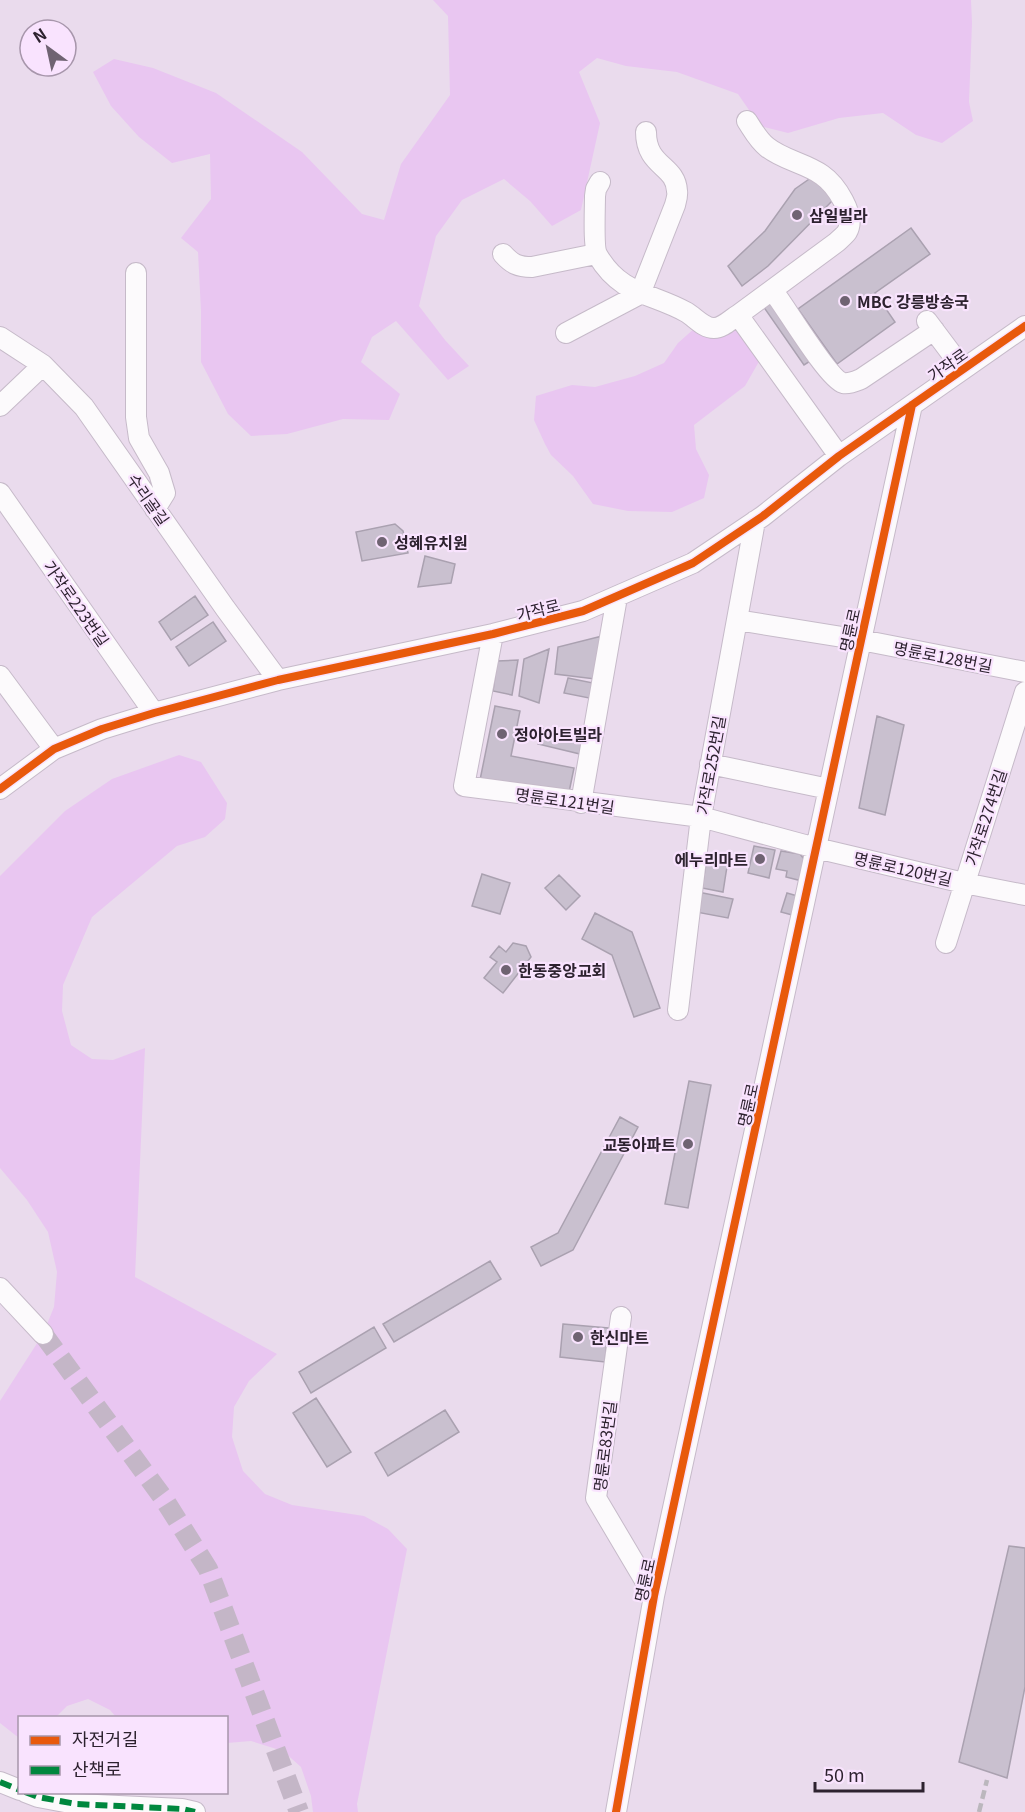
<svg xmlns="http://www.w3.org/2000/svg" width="1025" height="1812" font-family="Georgia,'Noto Sans KR',serif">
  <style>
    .green { fill: #e9c6f1 }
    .building { fill: #c9c0cf; stroke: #aaa1b0; stroke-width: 1.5 }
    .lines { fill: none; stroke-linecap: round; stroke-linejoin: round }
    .minor-tunnel { stroke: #c4b6c7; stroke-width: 20; stroke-dasharray: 20 10; stroke-linecap: butt }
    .minor-casing { stroke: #c6bac9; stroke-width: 22 }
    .minor { stroke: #fcfafc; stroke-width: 20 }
    .rail { stroke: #bbb7bd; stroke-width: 4.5; stroke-dasharray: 9 4.5; stroke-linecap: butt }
    .quiet { stroke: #00873e; stroke-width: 6; stroke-dasharray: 12 6; stroke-linecap: butt }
    .cycleway-casing { stroke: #f9e3fe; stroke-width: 11 }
    .cycleway { stroke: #e8590c; stroke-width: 8 }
    .poi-dot { fill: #6f6372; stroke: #f9e3fe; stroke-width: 2 }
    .labels { text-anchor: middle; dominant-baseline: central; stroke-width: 4.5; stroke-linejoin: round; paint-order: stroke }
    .poi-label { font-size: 16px; font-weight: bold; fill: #2d222f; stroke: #f9e3fe; text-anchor: start }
    .street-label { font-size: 16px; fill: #2d222f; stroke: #f9e3fe }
  </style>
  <rect width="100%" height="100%" fill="#eadbed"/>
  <path class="green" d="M 433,0 L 971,0 L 972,23 L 969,102 L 973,121 L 942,143 L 916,135 L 883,113 L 839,118 L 788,133 L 760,126 L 738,94 L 677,72 L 626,66 L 597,58 L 579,72 L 600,123 L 581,210 L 552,226 L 530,201 L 504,179 L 462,200 L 436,236 L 419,306 L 445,340 L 469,366 L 448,380 L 396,321 L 372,337 L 361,362 L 400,394 L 389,420 L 343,419 L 287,434 L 251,436 L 228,414 L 201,362 L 201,311 L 198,252 L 181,238 L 211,199 L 210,154 L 172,163 L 139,137 L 111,106 L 93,72 L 114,59 L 153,68 L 216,93 L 302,152 L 362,214 L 384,220 L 401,164 L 450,95 L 448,16 Z
    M 705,319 L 727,325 L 752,341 L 761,358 L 745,386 L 694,425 L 696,449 L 709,475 L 704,498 L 672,512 L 628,511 L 593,504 L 573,476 L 551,455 L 545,444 L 534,420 L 536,396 L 572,385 L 595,387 L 635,376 L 664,363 L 678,343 Z
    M 179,755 L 201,762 L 227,803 L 225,819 L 205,837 L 177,846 L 92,917 L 63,985 L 62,1011 L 71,1045 L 92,1059 L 113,1060 L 145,1048 L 135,1277 L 277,1354 L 249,1381 L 234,1407 L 232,1437 L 243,1471 L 265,1494 L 292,1505 L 364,1516 L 388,1529 L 407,1549 L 357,1804 L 358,1812 L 313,1812 L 311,1796 L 301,1767 L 283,1751 L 251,1741 L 227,1743 L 226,1718 L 116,1717 L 110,1710 L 88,1699 L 67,1706 L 56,1717 L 20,1718 L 19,1738 L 0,1723 L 0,1401 L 43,1334 L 54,1307 L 57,1272 L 48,1232 L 27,1200 L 0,1168 L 0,876 L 65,811 L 112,779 Z"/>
  <path class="building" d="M 815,175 L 834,199 L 768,266 L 742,286 L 728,266 L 765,231 L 795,189 Z
    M 911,228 L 930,254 L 875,293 L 895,322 L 837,364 L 798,309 Z
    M 772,296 L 815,358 L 804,365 L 761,303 Z
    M 395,524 L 403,531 L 408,553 L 362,561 L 356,532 Z
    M 425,556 L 455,564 L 451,583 L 418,587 Z
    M 195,596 L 208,615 L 171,640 L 159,622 Z
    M 213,622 L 226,641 L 189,666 L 176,647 Z
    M 602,636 L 595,679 L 555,674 L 558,647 Z
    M 549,649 L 539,703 L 519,696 L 524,659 Z
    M 518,660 L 512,695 L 493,691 L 497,661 Z
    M 568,678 L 598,684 L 594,699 L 564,693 Z
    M 495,706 L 520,711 L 511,756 L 574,768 L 568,797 L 480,780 Z
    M 877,716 L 904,725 L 885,815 L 859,808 Z
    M 541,728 L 582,737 L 580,754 L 538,744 Z
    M 754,846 L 775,850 L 769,878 L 748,873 Z
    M 781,851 L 800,854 L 807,863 L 802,881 L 786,877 L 787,871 L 776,869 Z
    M 707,858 L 728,860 L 723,892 L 702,888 Z
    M 482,874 L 510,883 L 500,914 L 472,906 Z
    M 559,875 L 580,896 L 566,910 L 545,888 Z
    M 698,892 L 733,899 L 728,918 L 696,912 Z
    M 787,893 L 801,897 L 796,916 L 781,912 Z
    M 595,913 L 632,932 L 660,1008 L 634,1017 L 612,955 L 582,939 Z
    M 513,943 L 526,946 L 531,957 L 503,993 L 484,978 L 497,962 L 490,957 L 499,946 L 506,952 Z
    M 689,1081 L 711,1085 L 688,1208 L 665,1204 Z
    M 620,1117 L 638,1127 L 573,1250 L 541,1266 L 531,1247 L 558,1233 Z
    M 490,1261 L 501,1279 L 394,1342 L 383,1324 Z
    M 563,1324 L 608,1328 L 605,1362 L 560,1357 Z
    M 374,1327 L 386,1348 L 311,1393 L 299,1372 Z
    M 316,1398 L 351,1452 L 327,1467 L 293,1413 Z
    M 445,1410 L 459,1432 L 388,1476 L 375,1453 Z
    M 1009,1546 L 1025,1548 L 1025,1687 L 1007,1778 L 959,1762 Z"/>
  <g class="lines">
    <path class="minor-tunnel" d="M 43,1334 L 164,1499 L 208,1569 L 299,1812"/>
    <defs>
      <path id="minor" d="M 747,121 C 753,130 758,140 767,147 C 783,160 805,163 822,175 C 835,184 857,215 847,232 C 845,235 840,239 837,242 L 738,315 L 839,456
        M 600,182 L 596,189 L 595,196 C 595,208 593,249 598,256 C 621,295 652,293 686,312 C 695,317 703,328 714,328 C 723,328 731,319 738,315
        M 503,254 C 512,264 518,267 532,267 L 596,254
        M 136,273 L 136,417 L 139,438 L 159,473 L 165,493 L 155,509
        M 778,298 C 789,313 829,379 843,383 C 850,384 856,381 861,379 L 934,330
        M 927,321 L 963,369
        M 566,333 L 640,294 L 675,205 C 676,201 678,195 677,191 C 676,165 646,167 646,132
        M 0,337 L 43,365 L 84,407 L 225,608 L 278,680
        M 0,406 L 43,365
        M 0,493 L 154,713
        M 737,620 L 861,640 L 1025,672
        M 493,634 L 464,786 L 701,817 L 816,848 L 964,883 L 1025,895
        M 0,676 L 54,749
        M 710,764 L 829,789
        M 0,789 L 54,749 L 102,729 L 154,713 L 278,680 L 493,634 L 583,611 L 693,563 L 763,516 L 839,456 L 1025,326
        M 581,803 L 617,597
        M 946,943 L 1025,692
        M 678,1010 L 701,817 L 755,521
        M 0,1288 L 43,1334
        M 621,1317 L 596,1498 L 654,1596
        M 0,1782 L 20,1790
        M 25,1792 L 38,1797 L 76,1804 L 182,1809 L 195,1812
        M 616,1812 L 654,1596 L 912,405"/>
    </defs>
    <use href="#minor" class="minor-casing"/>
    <use href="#minor" class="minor"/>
    <path class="rail" d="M 979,1812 L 987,1780"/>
    <path class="quiet" d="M 0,1782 L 20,1790
      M 25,1792 L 38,1797 L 76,1804 L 182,1809 L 195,1812"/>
    <defs>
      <path id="cycleway" d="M 0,789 L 54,749 L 102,729 L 154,713 L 278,680 L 493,634 L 583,611 L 693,563 L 763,516 L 839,456 L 1025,326
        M 616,1812 L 654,1596 L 912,405"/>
    </defs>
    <use href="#cycleway" class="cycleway-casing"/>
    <use href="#cycleway" class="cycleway"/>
  </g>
  <g class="poi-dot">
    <circle cx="797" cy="215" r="6"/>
    <circle cx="845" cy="301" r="6"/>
    <circle cx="382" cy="542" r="6"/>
    <circle cx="502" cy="734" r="6"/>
    <circle cx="760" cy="859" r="6"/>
    <circle cx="506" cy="970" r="6"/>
    <circle cx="688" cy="1144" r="6"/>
    <circle cx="578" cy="1337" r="6"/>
  </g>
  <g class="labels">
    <g class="poi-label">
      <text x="809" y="215">삼일빌라</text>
      <text x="857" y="301">MBC 강릉방송국</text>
      <text x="394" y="542">성혜유치원</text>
      <text x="514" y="734">정아아트빌라</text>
      <text x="748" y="859" text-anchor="end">에누리마트</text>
      <text x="518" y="970">한동중앙교회</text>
      <text x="676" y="1144" text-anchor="end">교동아파트</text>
      <text x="590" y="1337">한신마트</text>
    </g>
    <g class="street-label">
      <text transform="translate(947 364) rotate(-35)">가작로</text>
      <text transform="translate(149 499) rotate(55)">수리골길</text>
      <text transform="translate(77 603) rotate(55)">가작로223번길</text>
      <text transform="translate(538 609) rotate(-14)">가작로</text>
      <text transform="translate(849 630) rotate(-78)">명륜로</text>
      <text transform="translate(943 656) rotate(11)">명륜로128번길</text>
      <text transform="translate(710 765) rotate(-80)">가작로252번길</text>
      <text transform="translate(565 800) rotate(8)">명륜로121번길</text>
      <text transform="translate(985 817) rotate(-72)">가작로274번길</text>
      <text transform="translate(903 868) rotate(13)">명륜로120번길</text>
      <text transform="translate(747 1105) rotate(-78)">명륜로</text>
      <text transform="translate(604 1446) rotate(-83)">명륜로83번길</text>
      <text transform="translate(644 1580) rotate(-78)">명륜로</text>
    </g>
  </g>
  <rect x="18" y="1716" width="210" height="78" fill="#f9e3fe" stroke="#a796ab" stroke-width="1.5"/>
  <rect x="30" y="1736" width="30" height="9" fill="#e8590c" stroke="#a796ab" stroke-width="1.5"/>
  <text x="72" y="1746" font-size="18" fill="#2d222f">자전거길</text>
  <rect x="30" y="1766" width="30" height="9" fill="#00873e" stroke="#a796ab" stroke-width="1.5"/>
  <text x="72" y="1776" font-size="18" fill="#2d222f">산책로</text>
  <g transform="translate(48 48) rotate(327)"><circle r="28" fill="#f9e3fe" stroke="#a796ab" stroke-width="1.5"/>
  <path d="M0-4.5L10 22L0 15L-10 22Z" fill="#6f6372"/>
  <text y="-9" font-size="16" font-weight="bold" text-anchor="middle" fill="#2d222f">N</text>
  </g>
  <path d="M815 1782v9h108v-9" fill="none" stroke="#2d222f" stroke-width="3"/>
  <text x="824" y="1782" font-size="18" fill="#2d222f" stroke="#f9e3fe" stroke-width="4.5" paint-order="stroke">50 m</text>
</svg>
